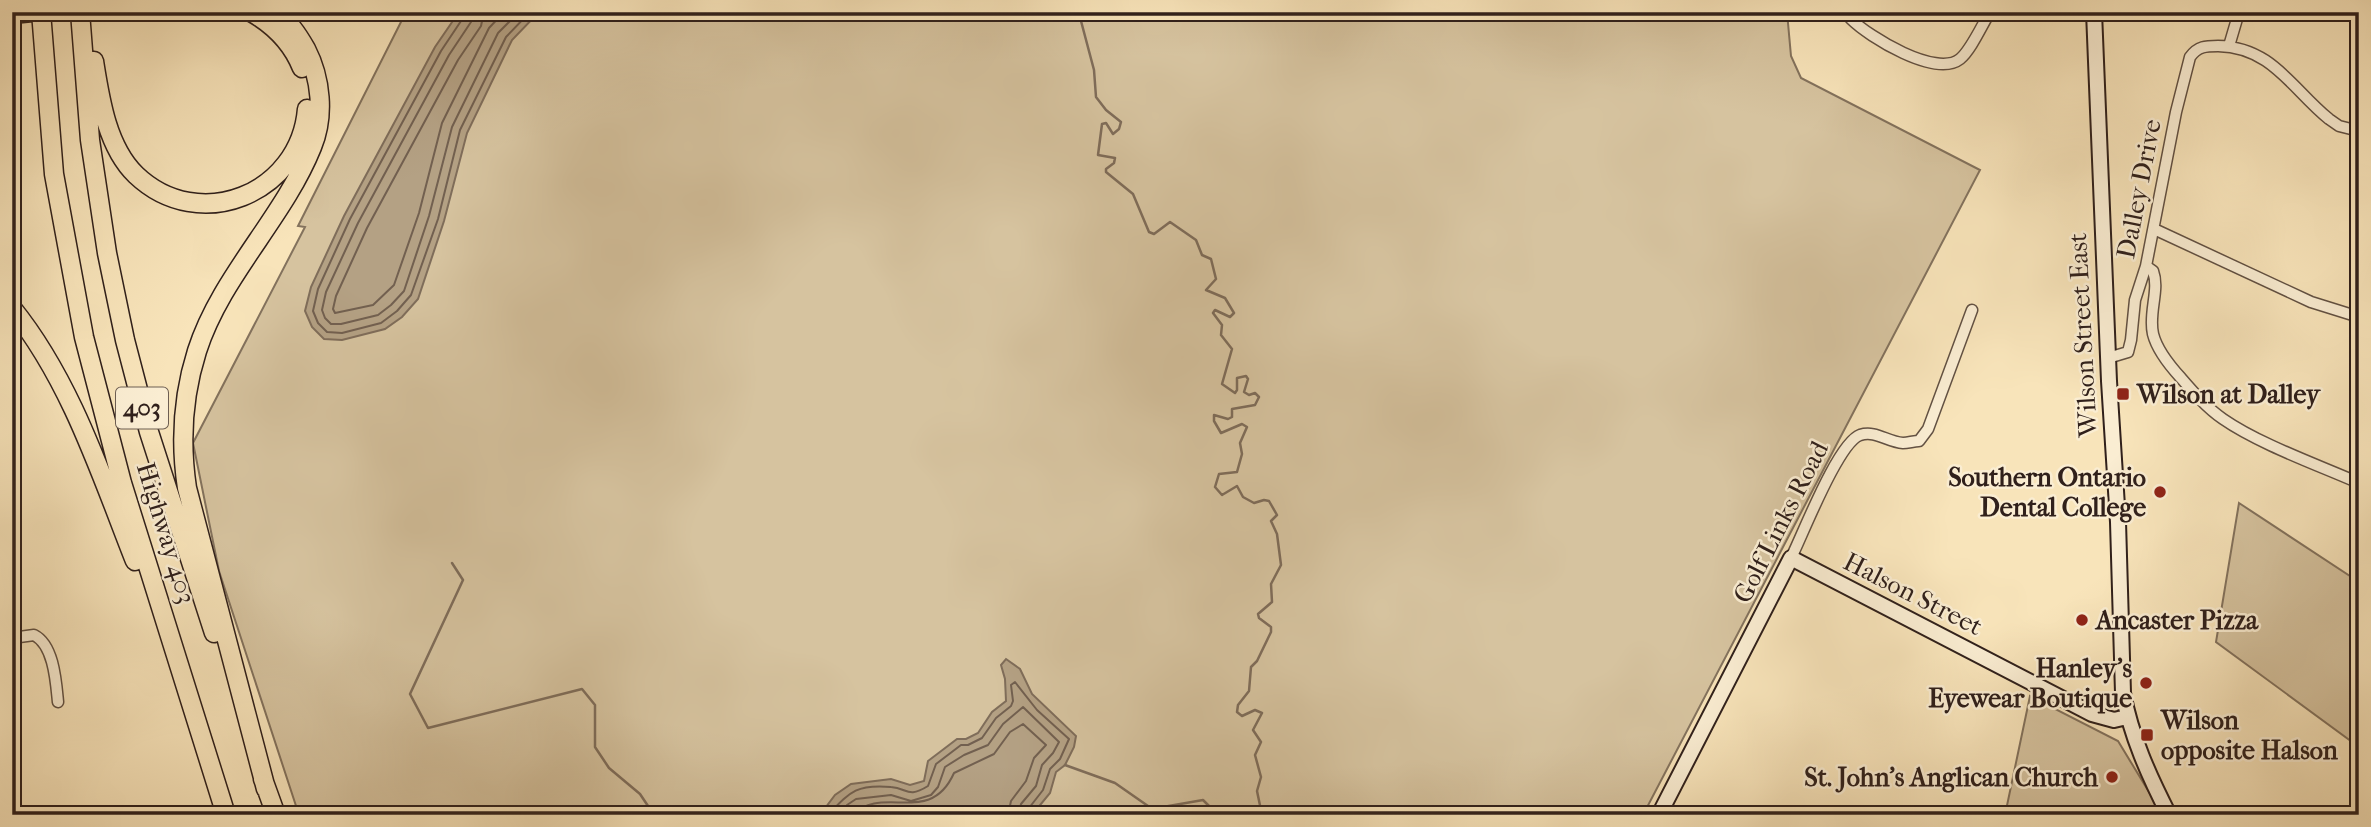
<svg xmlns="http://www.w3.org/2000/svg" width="2371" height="827" font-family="'IM FELL French Canon',serif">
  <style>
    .green { fill: #d6c39f; stroke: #83725d; stroke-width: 2 }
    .water { fill: #b4a184; stroke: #7f6d5a; stroke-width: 2 }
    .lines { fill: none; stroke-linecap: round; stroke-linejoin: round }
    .shore { stroke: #726050; stroke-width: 2 }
    .stream { stroke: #7f6d5a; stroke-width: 2.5 }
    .minor-casing { stroke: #625143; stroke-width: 13 }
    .secondary-casing { stroke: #30201b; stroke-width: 18 }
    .motorway-casing { stroke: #30201b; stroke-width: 21 }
    .minor { stroke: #faedd2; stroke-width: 10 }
    .secondary { stroke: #faedd2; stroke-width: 14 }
    .motorway { stroke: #f8e4ba; stroke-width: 18 }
    .poi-dot { fill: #8f2418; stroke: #faedd2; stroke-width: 2.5 }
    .labels { text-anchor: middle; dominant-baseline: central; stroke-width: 5; stroke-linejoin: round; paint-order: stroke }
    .shield { fill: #faedd2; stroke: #6d5e52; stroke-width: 2 }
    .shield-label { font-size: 24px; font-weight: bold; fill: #30201b }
    .street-label { font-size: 26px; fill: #30201b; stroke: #faedd2 }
    .poi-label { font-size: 26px; font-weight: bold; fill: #30201b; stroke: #faedd2; text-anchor: start }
  </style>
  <rect width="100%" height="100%" fill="#f8e4ba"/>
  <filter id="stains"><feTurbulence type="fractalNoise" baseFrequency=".00286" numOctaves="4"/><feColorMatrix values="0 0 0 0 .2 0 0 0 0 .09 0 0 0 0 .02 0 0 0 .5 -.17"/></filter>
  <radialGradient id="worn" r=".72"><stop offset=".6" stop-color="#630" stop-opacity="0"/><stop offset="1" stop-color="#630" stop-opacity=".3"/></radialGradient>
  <path class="green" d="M 406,12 L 1787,12 L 1791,56 L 1801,78 L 1980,170 L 1643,815 L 299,815 L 219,571 L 193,443 L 305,227 L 298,226 Z
    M 2239,503 L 2359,582 L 2359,747 L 2216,642 Z
    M 2030,696 L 2118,741 L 2163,815 L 2005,815 Z"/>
  <path class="water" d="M 459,12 L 539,12 L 512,40 L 467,133 L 444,221 L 418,299 L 402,317 L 385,329 L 342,340 L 324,339 L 312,327 L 305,311 L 311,287 L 344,216 L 435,47 Z
    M 1006,659 L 1020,669 L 1032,694 L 1076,736 L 1074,747 L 1065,765 L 1056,772 L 1050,793 L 1032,815 L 820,815 L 835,795 L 851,784 L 891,779 L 910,785 L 924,781 L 928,761 L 957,739 L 966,739 L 978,733 L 992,712 L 1006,701 L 1005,679 L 1001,665 Z"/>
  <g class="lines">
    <path class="shore" d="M 464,12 L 463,18 L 441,51 L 350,219 L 318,289 L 313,311 L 318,323 L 327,332 L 342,333 L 381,323 L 397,311 L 411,295 L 438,219 L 460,130 L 506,37 L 530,12
      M 473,12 L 471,22 L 449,55 L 358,223 L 326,292 L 322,310 L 325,318 L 331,324 L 341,324 L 378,315 L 391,305 L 404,291 L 429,216 L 452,127 L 498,33 L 519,12
      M 484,12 L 481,26 L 458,60 L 367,228 L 336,296 L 333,309 L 335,313 L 373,305 L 394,285 L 419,213 L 442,123 L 489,28 L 504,12
      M 828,815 C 850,792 856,784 891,787 C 908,788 907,799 928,786 L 936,764 L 961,745 L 968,745 L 982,738 L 996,718 L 1011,706 L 1013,701 L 1011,685 L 1015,682 L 1037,710 L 1069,739 L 1060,759 L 1050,769 L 1043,790 L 1029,808 L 1027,815
      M 841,815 L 847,805 L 856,799 L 891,795 L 911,801 L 931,795 L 938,787 L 945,767 L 964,755 L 988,745 L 1003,724 L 1023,707 L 1059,742 L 1053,753 L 1042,765 L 1036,786 L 1021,804 L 1019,815
      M 853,815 C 882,784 930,827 954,773 L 994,754 L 1010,732 L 1023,724 L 1046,745 L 1034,758 L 1026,781 L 1011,801 L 1008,815"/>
    <path class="stream" d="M 1083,12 L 1081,21 L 1094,70 L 1096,97 L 1106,110 L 1121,122 L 1119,129 L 1113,134 L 1106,123 L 1102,124 L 1098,155 L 1115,158 L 1114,163 L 1106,169 L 1106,172 L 1133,194 L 1149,232 L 1154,234 L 1170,222 L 1196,240 L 1202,255 L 1211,259 L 1216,279 L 1206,290 L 1225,298 L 1234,313 L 1230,317 L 1215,310 L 1213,313 L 1222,325 L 1221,335 L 1232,349 L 1222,384 L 1235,393 L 1237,390 L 1237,378 L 1246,376 L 1248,379 L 1244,392 L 1249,395 L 1255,393 L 1259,397 L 1255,405 L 1232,409 L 1232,417 L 1228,419 L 1214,415 L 1214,421 L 1221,433 L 1242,424 L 1247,427 L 1240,443 L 1242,454 L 1237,472 L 1219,474 L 1215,487 L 1222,495 L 1237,486 L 1243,497 L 1254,503 L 1264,500 L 1269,501 L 1277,515 L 1271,521 L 1277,534 L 1281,565 L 1271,584 L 1272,602 L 1258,614 L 1259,618 L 1271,627 L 1271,632 L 1257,661 L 1251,667 L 1249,691 L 1238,705 L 1237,712 L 1242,716 L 1255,710 L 1262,713 L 1253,730 L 1261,742 L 1255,755 L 1261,777 L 1257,791 L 1262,815
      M 452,563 L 463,580 L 410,694 L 428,728 L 582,689 L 595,705 L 595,747 L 609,768 L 640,794 L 654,815
      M 1065,765 L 1115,783 L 1148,806 L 1163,807 L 1203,800 L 1218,815"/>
    <defs>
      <path id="minor" d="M 1852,12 L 1851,19 C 1869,37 1936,78 1960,59 C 1971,50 1982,25 1990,12
        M 2229,46 L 2239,12
        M 2154,229 L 2311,302 L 2359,317
        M 2146,266 L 2153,271 C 2160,290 2148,313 2153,334 C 2157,350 2170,366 2181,378 C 2194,393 2207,408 2223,419 C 2259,444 2318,465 2359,483
        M 2108,358 L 2128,352 L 2131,340 L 2135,300 L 2146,266 L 2176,112 L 2190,57 C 2198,46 2206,46 2218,46 C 2272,47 2292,89 2329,119 L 2339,126 L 2359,131
        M 1791,558 C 1803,534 1838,443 1860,435 C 1876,430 1887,442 1903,443 C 1908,443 1914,441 1919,441 L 1928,429 L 1972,310
        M 12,638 L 34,635 C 54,645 56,682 58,702"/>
      <path id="secondary" d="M 2094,12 L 2109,381 L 2118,522 L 2123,693 C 2131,736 2149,776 2169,815
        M 1659,815 L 1791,558 L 2092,714 L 2114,720 L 2127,717"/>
      <path id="motorway" d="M 41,12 L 54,174 L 84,337 L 122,483 L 226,815
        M 80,12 L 90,140 L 107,253 L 125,340 L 149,432 L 214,633
        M 251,12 C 274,25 292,43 302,68
        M 12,14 L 32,12
        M 94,61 C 100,99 107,147 136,175 C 199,235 300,194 307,109
        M 12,308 C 71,381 101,475 135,561
        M 263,779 L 276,815
        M 266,789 L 187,488 C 180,442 183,395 197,351 C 221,276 283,219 312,147 C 325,116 321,78 306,49 C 298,35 289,21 275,12"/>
    </defs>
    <use href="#minor" class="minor-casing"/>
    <use href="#secondary" class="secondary-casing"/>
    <use href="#motorway" class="motorway-casing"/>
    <use href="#minor" class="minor"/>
    <use href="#secondary" class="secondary"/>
    <use href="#motorway" class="motorway"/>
  </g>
  <g class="poi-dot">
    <rect x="2116" y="387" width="14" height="14" rx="3.5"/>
    <circle cx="2160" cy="492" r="7"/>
    <circle cx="2082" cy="620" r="7"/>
    <circle cx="2146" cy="683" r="7"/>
    <rect x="2140" y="728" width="14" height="14" rx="3.5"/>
    <circle cx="2112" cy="777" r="7"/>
  </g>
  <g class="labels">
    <rect class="shield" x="116" y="387.5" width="52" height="41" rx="5"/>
    <g class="shield-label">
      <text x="142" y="408">403</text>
    </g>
    <g class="street-label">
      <text transform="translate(2139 189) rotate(-79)">Dalley Drive</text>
      <text transform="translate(2083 335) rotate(-93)">Wilson Street East</text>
      <text transform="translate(1781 522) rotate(-63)">Golf Links Road</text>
      <text transform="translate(166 533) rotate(73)">Highway 403</text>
      <text transform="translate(1913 594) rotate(27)">Halson Street</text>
    </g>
    <g class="poi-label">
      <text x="2137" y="394">Wilson at Dalley</text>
      <text x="2146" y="477" text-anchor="end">Southern Ontario<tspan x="2146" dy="30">Dental College</tspan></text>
      <text x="2096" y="620">Ancaster Pizza</text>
      <text x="2132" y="668" text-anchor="end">Hanley's<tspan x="2132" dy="30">Eyewear Boutique</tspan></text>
      <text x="2161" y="720">Wilson<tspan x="2161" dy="30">opposite Halson</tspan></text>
      <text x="2098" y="777" text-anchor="end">St. John's Anglican Church</text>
    </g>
  </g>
  <rect width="2371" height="827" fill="none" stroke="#f8e4ba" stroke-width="42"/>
  <rect x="14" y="14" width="2343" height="799" fill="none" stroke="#30201b" stroke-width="3.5"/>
  <rect x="21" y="21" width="2329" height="785" fill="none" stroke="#30201b" stroke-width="2"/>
  <rect width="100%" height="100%" filter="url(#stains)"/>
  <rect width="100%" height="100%" fill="url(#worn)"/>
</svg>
